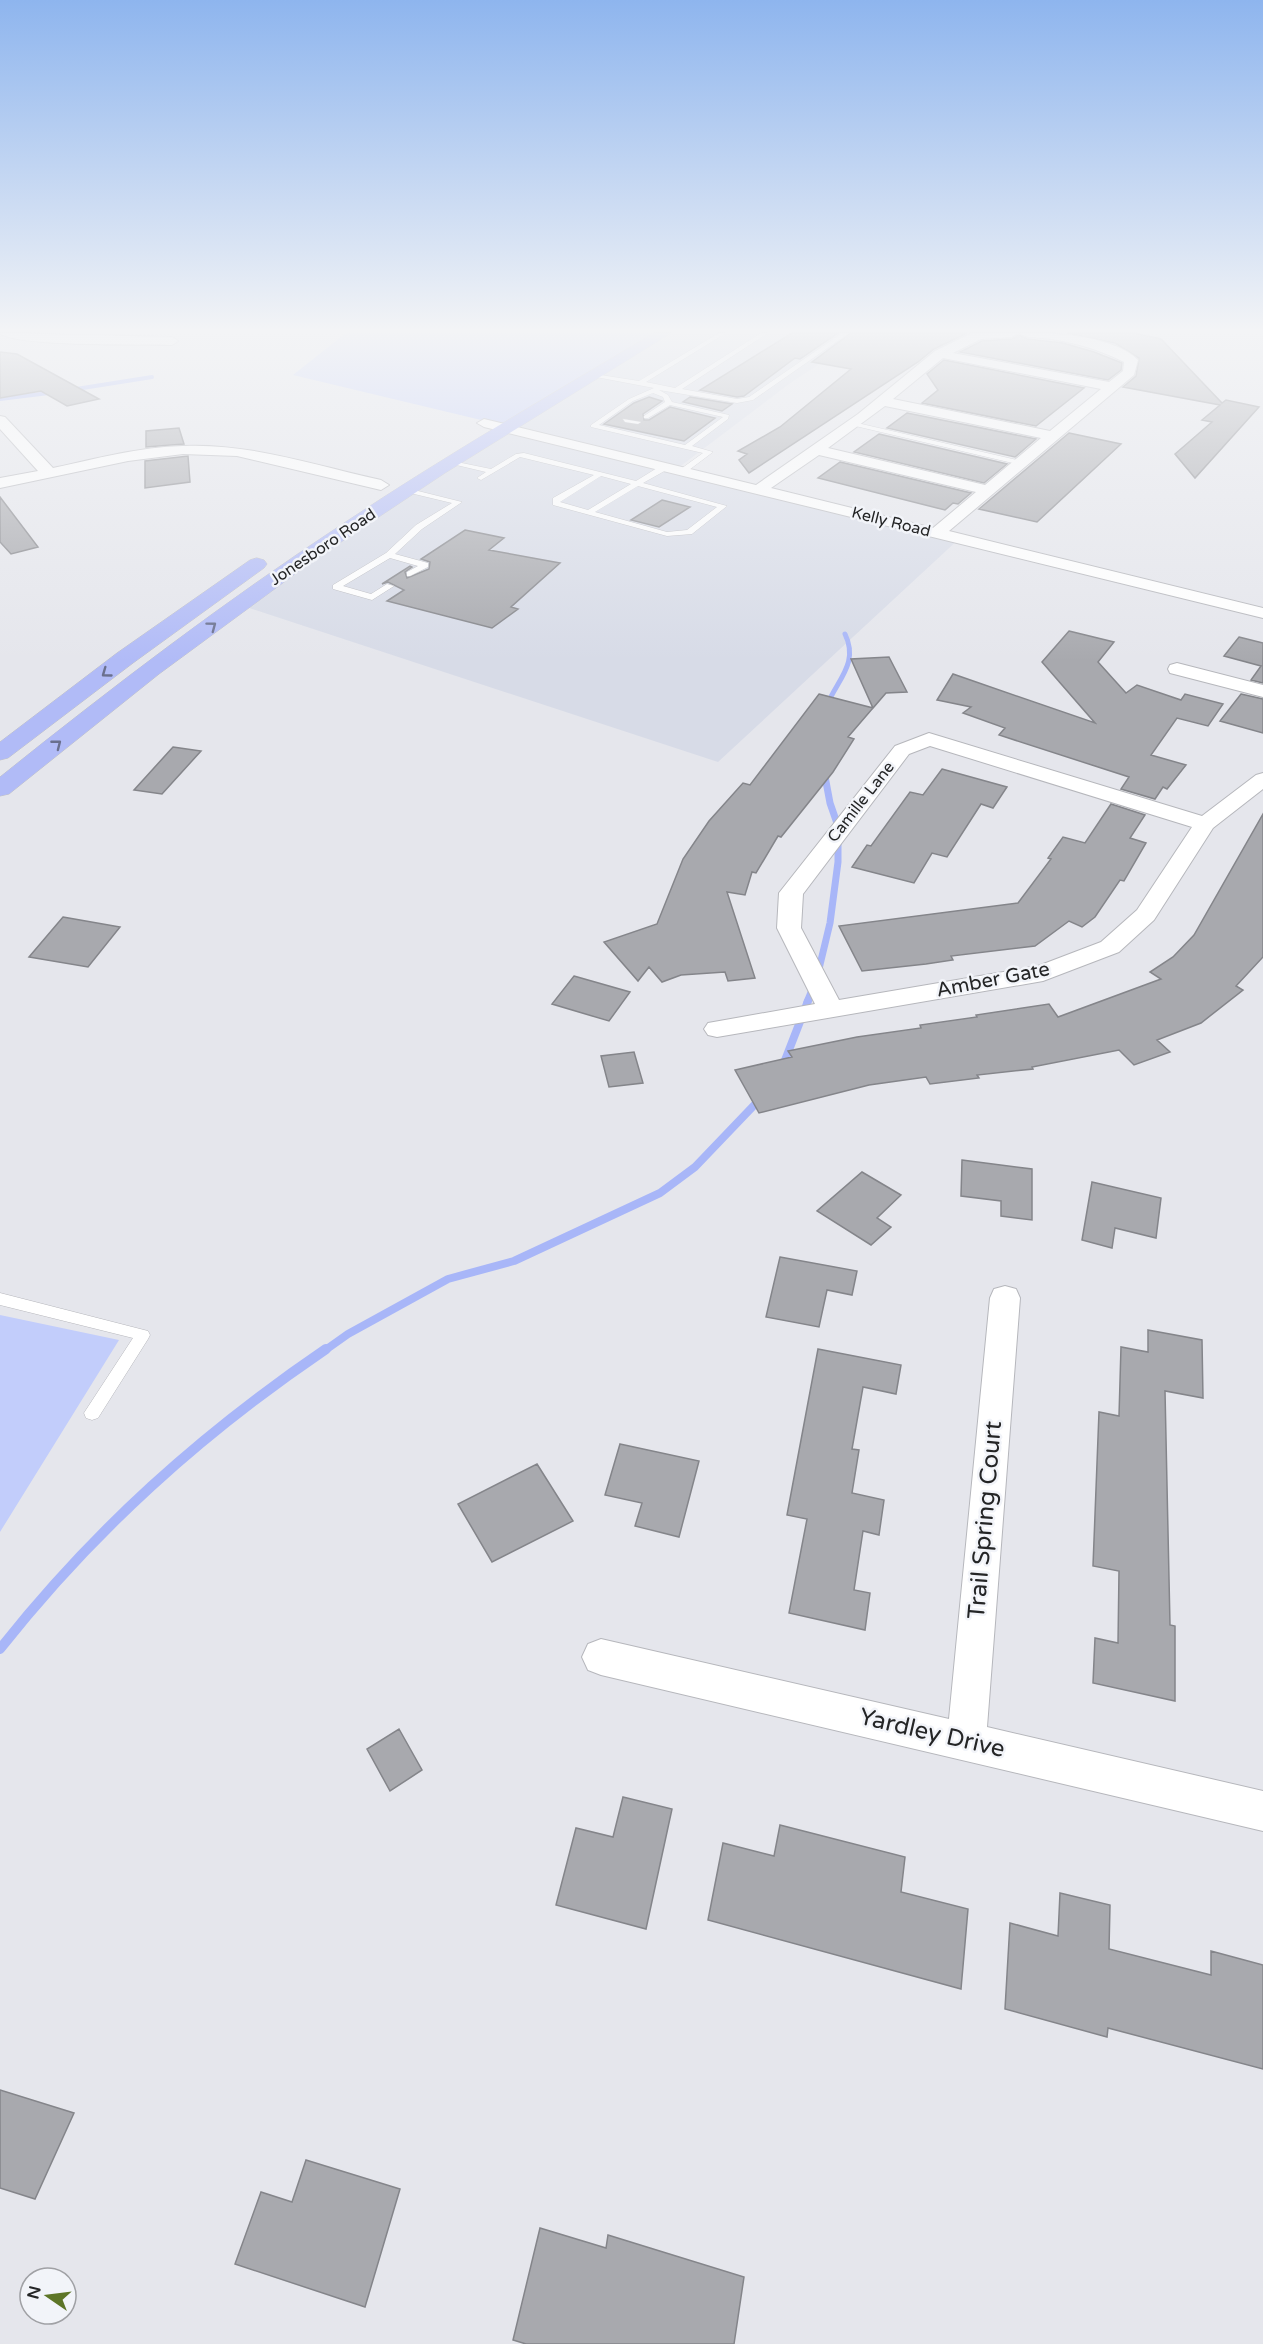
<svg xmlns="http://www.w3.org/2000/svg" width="1263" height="2344" font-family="'Varela Round',sans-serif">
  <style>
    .built { fill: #d7dbe7 }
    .green { fill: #c2cdfb }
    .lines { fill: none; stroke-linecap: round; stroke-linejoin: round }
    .stream-far4 { stroke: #a8b6f8; stroke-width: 4 }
    .stream-far3 { stroke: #a8b6f8; stroke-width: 5 }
    .stream-far2 { stroke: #a8b6f8; stroke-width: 7 }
    .stream-far1 { stroke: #a8b6f8; stroke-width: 8 }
    .stream { stroke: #a8b6f8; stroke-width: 10 }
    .building { fill: #a8a9ae; stroke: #84858a; stroke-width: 1.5 }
    .service-casing { stroke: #b6b7bc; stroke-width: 1 }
    .minor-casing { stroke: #b6b7bc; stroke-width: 2 }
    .primary-casing { stroke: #c2c2c2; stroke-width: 1 }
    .service { fill: #fff; fill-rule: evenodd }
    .minor { fill: #fff; fill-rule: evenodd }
    .primary { fill: #b1bbf7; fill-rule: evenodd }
    .oneway { stroke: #6a708e }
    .labels { text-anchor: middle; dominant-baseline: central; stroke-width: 5; stroke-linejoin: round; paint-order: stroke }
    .far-street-label { font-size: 16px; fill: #242526; stroke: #f2f4f9 }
    .street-label { font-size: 20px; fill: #242526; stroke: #f2f4f9 }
    .near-street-label { font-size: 24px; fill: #242526; stroke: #f2f4f9 }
  </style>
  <rect width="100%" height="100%" fill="#e5e6ec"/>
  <path class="built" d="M 660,333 L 866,333 L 789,384 L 678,468 L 961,537 L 718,762 L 231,602 L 502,425 Z"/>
  <path class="green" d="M 346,333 L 660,333 L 502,425 L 293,375 Z
    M 0,1315 L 119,1340 L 0,1532 Z"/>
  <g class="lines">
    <path class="stream-far4" d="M 70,390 L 152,377
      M 0,399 L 57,392"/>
    <path class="stream-far3" d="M 827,705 C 838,679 859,663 845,634"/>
    <path class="stream-far2" d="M 818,973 L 830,923 L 838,862 L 838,826 L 830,803 L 824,771
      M 807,1002 L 814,985"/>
    <path class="stream-far1" d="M 782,1068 L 808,1001
      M 324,1351 L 348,1334 L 448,1279 L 514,1261 L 660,1193 L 695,1167 L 761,1098"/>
    <path class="stream" d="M 0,1649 C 94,1530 201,1434 326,1349"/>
  </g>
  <path class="building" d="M 792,333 L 838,333 L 800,359 L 795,358 L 744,396 L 737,397 L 700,390 Z
    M 851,333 L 967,333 L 934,349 L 918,362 L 749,473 L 739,460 L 747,454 L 738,451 L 780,427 L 851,369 L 812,362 Z
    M 1067,333 L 1134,333 L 1161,339 L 1222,403 L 1226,400 L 1259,407 L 1195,478 L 1175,454 L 1212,422 L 1202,420 L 1220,405 L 1123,387 L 1136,376 L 1139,358 L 1115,343 Z
    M 1019,335 L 1027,339 L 1063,343 L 1094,352 L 1122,363 L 1121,370 L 1108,380 L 960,352 L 982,341 L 1012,339 Z
    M 0,352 L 17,354 L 99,399 L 67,406 L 41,391 L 0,398 Z
    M 944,360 L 1084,388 L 1036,426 L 922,403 L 938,390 L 927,374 Z
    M 649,397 L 662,401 L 643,414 L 644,420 L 649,420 L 670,407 L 715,418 L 684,441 L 604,424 L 634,403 Z
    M 690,397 L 732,404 L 722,411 L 683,402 Z
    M 907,413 L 1036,439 L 1015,457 L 887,428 Z
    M 179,428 L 184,444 L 146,447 L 146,431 Z
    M 1069,433 L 1121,444 L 1037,522 L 979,509 Z
    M 879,434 L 1007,464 L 984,483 L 854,452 Z
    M 188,456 L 190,482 L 145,488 L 145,461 Z
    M 840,462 L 971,493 L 958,504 L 953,503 L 945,510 L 818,478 Z
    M 0,497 L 38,547 L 11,554 L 0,542 Z
    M 662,500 L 690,507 L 659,527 L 631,520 Z
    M 465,530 L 504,538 L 489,550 L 560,563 L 511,607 L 518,609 L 492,628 L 387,601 L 404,590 L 388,582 L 382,584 L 410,566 L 412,567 L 405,572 L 407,578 L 429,569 L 430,562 L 421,559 Z
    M 1069,631 L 1114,642 L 1098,662 L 1126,693 L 1137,685 L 1181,700 L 1185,694 L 1223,704 L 1208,726 L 1177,718 L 1151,755 L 1186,765 L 1167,789 L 1163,787 L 1155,799 L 1121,789 L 1129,777 L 999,735 L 1005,728 L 963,713 L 971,707 L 937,700 L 953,674 L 1095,723 L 1042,662 Z
    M 1239,637 L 1263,643 L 1263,683 L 1251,680 L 1261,666 L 1224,656 Z
    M 889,657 L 907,692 L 886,693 L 873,708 L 851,659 Z
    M 819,694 L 873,708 L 848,737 L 854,739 L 833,772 L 781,837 L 778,836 L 756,873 L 752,872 L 745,895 L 727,892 L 755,978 L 728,981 L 725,972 L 681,975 L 662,982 L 649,967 L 638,981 L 604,942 L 657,924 L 683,859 L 709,821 L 743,783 L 750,785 Z
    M 1241,694 L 1263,699 L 1263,733 L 1220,721 Z
    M 173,747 L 201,751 L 162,794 L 134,790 Z
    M 942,769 L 1007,787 L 993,808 L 981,804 L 947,857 L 932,853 L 914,883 L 852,867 L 867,845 L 871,846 L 910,792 L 923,795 Z
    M 1111,804 L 1145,815 L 1130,838 L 1146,843 L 1124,881 L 1120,880 L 1095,917 L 1082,927 L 1069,921 L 1035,946 L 951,956 L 953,960 L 926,964 L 862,971 L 839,926 L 1018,903 L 1051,859 L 1048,858 L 1063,837 L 1085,843 Z
    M 1263,814 L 1263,957 L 1236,986 L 1243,990 L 1201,1023 L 1157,1040 L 1170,1052 L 1134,1065 L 1119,1050 L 1032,1067 L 1033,1069 L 977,1075 L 979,1078 L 930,1084 L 926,1077 L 869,1085 L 759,1113 L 735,1070 L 792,1057 L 788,1051 L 857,1037 L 921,1028 L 920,1025 L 977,1017 L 976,1015 L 1049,1004 L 1058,1017 L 1161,979 L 1150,972 L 1173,957 L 1194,935 Z
    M 63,917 L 120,927 L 88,967 L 29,957 Z
    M 574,976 L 630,992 L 609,1021 L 552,1004 Z
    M 634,1052 L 643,1083 L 609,1087 L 601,1056 Z
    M 962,1160 L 1032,1169 L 1032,1220 L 1001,1216 L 1001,1201 L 961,1196 Z
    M 862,1172 L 901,1195 L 877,1218 L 891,1227 L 871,1245 L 817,1211 Z
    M 1092,1182 L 1161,1198 L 1156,1238 L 1115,1228 L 1112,1248 L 1082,1240 Z
    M 780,1257 L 857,1271 L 852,1295 L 827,1290 L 819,1327 L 766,1317 Z
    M 1148,1330 L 1202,1340 L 1203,1398 L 1165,1391 L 1170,1625 L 1175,1626 L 1175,1701 L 1093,1683 L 1095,1638 L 1118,1643 L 1119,1571 L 1093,1566 L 1099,1412 L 1119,1416 L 1121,1347 L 1148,1352 Z
    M 818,1349 L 901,1365 L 896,1394 L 863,1387 L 852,1449 L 859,1450 L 852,1493 L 884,1500 L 879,1535 L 863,1531 L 854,1590 L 870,1593 L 865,1630 L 789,1613 L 807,1519 L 787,1515 Z
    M 620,1444 L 699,1461 L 679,1537 L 635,1526 L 642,1503 L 605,1495 Z
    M 537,1464 L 573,1521 L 492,1562 L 458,1504 Z
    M 399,1729 L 422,1770 L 390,1791 L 367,1749 Z
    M 623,1797 L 672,1809 L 646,1929 L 556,1905 L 576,1828 L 613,1837 Z
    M 780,1825 L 905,1857 L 901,1892 L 968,1909 L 961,1989 L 708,1920 L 723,1843 L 774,1856 Z
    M 1060,1893 L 1110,1905 L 1109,1949 L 1211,1975 L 1211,1951 L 1263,1965 L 1263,2069 L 1108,2028 L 1107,2037 L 1005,2009 L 1010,1923 L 1058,1936 Z
    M 0,2090 L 74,2113 L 35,2199 L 0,2188 Z
    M 306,2160 L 400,2189 L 365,2307 L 235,2264 L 261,2192 L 292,2202 Z
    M 540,2228 L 606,2248 L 608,2235 L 744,2277 L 734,2344 L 526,2344 L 513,2340 Z"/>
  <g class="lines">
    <defs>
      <path id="service" d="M 719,333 L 726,333 L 646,382 L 675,388 L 761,333 L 768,333 L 682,389 L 737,399 L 749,397 L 842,333 L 849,333 L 753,400 L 737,403 L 659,390 L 668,395 L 672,402 L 729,415 L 728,419 L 692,446 L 713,452 L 685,473 L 678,471 L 703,453 L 591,427 L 591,425 L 629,399 L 654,388 L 596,377 L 594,374 L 639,381 ZM 653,393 L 663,397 L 665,402 L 644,416 L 644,418 L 648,418 L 670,405 L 723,417 L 685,445 L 599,425 L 633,401 Z
        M 623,419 L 641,422 L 638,424 L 625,422 Z
        M 853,422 L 1021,461 L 1025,463 L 1021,465 L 851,425 Z
        M 524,453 L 636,481 L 662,465 L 668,465 L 668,469 L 643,483 L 727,506 L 692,534 L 667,536 L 553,505 L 553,498 L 594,475 L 520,457 L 481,480 L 477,478 L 486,472 L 448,463 L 452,461 L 491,469 L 516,454 ZM 601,476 L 631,484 L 588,510 L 560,502 ZM 638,486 L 717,507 L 687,530 L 667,532 L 595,512 Z
        M 406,488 L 462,502 L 422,529 L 395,554 L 428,563 L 428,567 L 410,576 L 407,576 L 407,572 L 418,566 L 390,558 L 343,586 L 371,594 L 387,584 L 394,586 L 372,600 L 333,589 L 333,585 L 386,553 L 416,525 L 452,503 L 406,492 Z
        M 0,1293 L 148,1331 L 150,1335 L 148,1339 L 98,1418 L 92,1420 L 86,1418 L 84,1413 L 133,1338 L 0,1305 Z"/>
      <path id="minor" d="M 0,333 L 172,337 L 178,341 L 172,345 C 145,344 13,347 0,333 Z
        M 972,333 L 1018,333 L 1012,337 L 981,339 L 953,353 L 1109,382 L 1123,371 L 1124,362 C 1098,349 1071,341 1042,338 C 1034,337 1025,338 1020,333 C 1051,332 1115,336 1138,360 L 1134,375 L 949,531 L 1263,608 L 1263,618 L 484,427 L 477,423 L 484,419 L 756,485 L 858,414 L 935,351 ZM 943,358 L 1101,389 L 1050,431 L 893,399 ZM 885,406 L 1041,438 L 985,485 L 828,448 ZM 819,455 L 976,492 L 933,528 L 771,488 Z
        M 0,416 L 5,417 L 53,468 C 95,459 139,447 183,446 C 250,443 317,466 381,480 L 389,485 L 381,490 L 237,456 L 183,454 L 128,461 L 0,488 L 0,478 L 38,471 L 0,429 Z
        M 1177,663 L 1263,685 L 1263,697 L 1170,673 L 1168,669 L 1170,665 Z
        M 929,733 L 1202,816 L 1256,775 L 1263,773 L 1263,789 L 1213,828 L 1154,920 L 1119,952 L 1043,981 L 717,1037 L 708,1035 L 704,1029 L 708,1023 L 815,1004 L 777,928 L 779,893 L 895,746 ZM 930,746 L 1192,827 L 1137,910 L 1101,942 L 1038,966 L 839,1000 L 801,928 L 803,894 L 909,754 Z
        M 1005,1286 L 1016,1289 L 1020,1298 L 987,1727 L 1263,1791 L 1263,1831 L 601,1675 L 588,1670 L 582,1657 L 588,1644 L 601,1639 L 949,1719 L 990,1298 L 994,1289 Z"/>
      <path id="primary" d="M 654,333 L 671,333 L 445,473 L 314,560 L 159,674 L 9,794 L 0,796 L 0,777 C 111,688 225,601 344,523 C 445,456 550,395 654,333 Z
        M 257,558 L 264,560 L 267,564 L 264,568 L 133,663 L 8,758 L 0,760 L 0,742 L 117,653 L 250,560 Z"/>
    </defs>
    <use href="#service" class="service-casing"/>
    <use href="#minor" class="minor-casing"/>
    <use href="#primary" class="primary-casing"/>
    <use href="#service" class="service"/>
    <use href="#minor" class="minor"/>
    <use href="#primary" class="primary"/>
  </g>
  <defs><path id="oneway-chevron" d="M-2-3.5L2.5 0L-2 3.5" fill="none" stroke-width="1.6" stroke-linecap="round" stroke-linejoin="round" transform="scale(1.5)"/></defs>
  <g class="oneway">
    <use href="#oneway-chevron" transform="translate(212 626) rotate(-37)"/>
    <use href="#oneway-chevron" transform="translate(106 673) rotate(144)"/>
    <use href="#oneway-chevron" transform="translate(57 744) rotate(-38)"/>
  </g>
  <linearGradient id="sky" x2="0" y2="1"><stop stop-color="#8eb5ee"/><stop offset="0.5" stop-color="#f3f4f6"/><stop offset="1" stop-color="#f3f4f6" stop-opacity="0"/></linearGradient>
  <rect width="1263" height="661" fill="url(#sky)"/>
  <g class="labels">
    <g class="far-street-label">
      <text transform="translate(891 522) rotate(14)">Kelly Road</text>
      <text transform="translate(323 547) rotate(-34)">Jonesboro Road</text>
      <text transform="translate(861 802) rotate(-52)">Camille Lane</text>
    </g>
    <g class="street-label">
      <text transform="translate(993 980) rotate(-11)">Amber Gate</text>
    </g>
    <g class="near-street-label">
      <text transform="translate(985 1520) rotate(-85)">Trail Spring Court</text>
      <text transform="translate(932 1733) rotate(13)">Yardley Drive</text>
    </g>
  </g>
  <g transform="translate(48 2296) rotate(284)"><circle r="28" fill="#f2f4f9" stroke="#a0a1a5" stroke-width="1.5"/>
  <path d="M0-4.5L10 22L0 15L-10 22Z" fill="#5d7527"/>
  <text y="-9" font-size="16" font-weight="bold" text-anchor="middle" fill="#242526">N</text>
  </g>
</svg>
